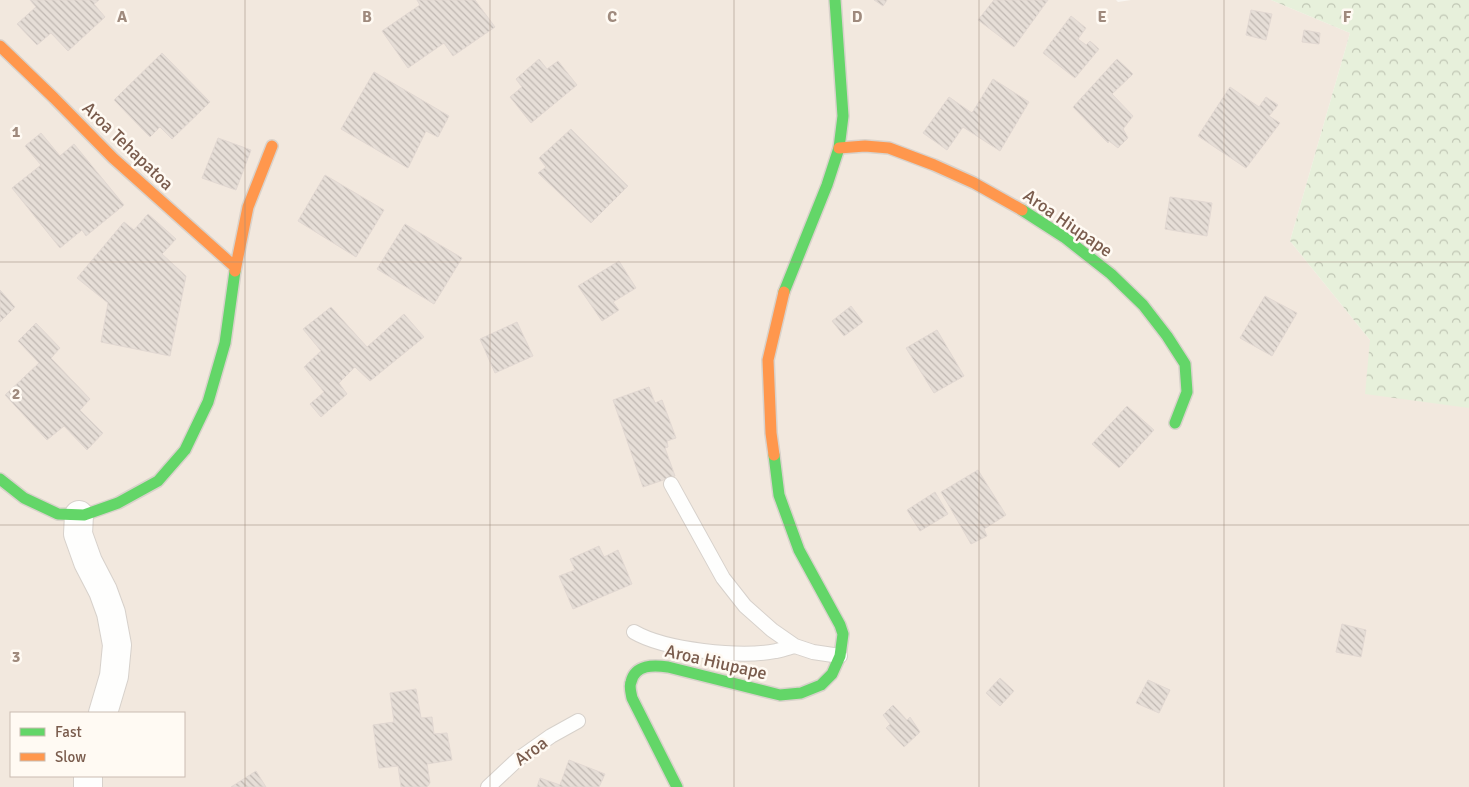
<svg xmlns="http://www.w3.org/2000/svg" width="1469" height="787" font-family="Signika,sans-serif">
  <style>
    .residential { fill: #f2e8de; fill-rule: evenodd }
    .forest { fill: url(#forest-crowns) }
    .building { fill: url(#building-back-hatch); stroke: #e2d8d2 }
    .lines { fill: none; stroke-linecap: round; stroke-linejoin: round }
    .lane-casing { stroke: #d7d1cb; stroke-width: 16 }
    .street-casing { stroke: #d7d1cb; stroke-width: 30 }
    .fast-casing { stroke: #d9d2cb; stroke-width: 14 }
    .slow-casing { stroke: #d9d2cb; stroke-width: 14 }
    .lane { stroke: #fefefd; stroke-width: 14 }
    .street { stroke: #fefefd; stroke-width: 28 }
    .fast { stroke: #63d668; stroke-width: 11 }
    .slow { stroke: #ff974d; stroke-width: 11 }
    .grid { fill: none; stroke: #9f8a7d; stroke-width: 1; stroke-opacity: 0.55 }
    .labels { text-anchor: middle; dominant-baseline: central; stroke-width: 5; stroke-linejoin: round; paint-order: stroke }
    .street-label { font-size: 18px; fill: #7a5c4d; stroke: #fffaf3 }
    .grid-label { font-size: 16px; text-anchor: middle; font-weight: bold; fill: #9f8a7d; stroke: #fffaf3; stroke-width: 5; stroke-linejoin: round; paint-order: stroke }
  </style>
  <defs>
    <pattern id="forest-crowns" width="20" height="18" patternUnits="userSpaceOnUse" patternTransform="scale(1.25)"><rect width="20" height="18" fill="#e7f0db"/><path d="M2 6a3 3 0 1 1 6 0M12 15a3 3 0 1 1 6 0" fill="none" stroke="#c0c6b4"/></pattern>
    <pattern id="building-back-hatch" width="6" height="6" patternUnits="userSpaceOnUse" patternTransform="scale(1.25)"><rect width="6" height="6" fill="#e6ded7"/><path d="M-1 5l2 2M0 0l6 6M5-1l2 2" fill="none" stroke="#bfb7b1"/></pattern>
  </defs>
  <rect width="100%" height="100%" fill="#f9f5f0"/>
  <path class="residential" d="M 0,0 L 1116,0 L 1118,2 L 1131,0 L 1271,0 L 1350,33 L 1290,241 L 1370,340 L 1469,408 L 1469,787 L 0,787 ZM 11,713 L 184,713 L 184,776 L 11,776 Z"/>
  <path class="forest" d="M 1271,0 L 1469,0 L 1469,408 L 1365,394 L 1370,340 L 1290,241 L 1350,33 Z"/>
  <path class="building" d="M 30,0 L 99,0 L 94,4 L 105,17 L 68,51 L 51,33 L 37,45 L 17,24 L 36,7 Z
    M 417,0 L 475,0 L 495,27 L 453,56 L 444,43 L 408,68 L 382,31 L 420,5 Z
    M 874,0 L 887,0 L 883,6 Z
    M 994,0 L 1048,0 L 1014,47 L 978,20 Z
    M 1251,10 L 1272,14 L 1266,40 L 1246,35 Z
    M 1071,16 L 1086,28 L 1078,39 L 1086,45 L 1090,41 L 1099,49 L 1075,78 L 1043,53 Z
    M 1304,30 L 1320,33 L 1319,44 L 1302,42 Z
    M 162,53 L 210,102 L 172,139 L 160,127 L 150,137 L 114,100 Z
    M 539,59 L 547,69 L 558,61 L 577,85 L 531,123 L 510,97 L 522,87 L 516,79 Z
    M 1117,59 L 1133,74 L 1112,94 L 1133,116 L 1123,129 L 1128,138 L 1118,148 L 1109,141 L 1108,143 L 1073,107 Z
    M 374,72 L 449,116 L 438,137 L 426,131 L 408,168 L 341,129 Z
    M 993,79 L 1029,102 L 1000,151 L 963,127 L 947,150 L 923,133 L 949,97 L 972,113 Z
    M 1230,87 L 1259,107 L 1266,97 L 1278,105 L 1269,116 L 1280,123 L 1246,168 L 1198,136 Z
    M 571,129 L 628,186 L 591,223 L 538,173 L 546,167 L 539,158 Z
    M 41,133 L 60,156 L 74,144 L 124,205 L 86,236 L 82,230 L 60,248 L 12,188 L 41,165 L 25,146 Z
    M 218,138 L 251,150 L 236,190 L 202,178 Z
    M 325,175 L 384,210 L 356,257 L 298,221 Z
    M 1170,197 L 1212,203 L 1207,236 L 1165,229 Z
    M 148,214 L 176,239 L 162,254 L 186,276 L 170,356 L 101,342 L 108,303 L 77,278 L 124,222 L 134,230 Z
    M 405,224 L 462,258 L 434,304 L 377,269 Z
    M 619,261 L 636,288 L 613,302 L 619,310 L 602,321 L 578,286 Z
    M 0,290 L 15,307 L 0,322 Z
    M 1265,296 L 1297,313 L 1272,356 L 1240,338 Z
    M 851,306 L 863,322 L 844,336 L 832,321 Z
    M 331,307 L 367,347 L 404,314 L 424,337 L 370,381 L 355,367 L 339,383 L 347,394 L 321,417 L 310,404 L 324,392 L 304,367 L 321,351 L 303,329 Z
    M 517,322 L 533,356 L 495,373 L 480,339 Z
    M 36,323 L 60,348 L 51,358 L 90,399 L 80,410 L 103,433 L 87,450 L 64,426 L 47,440 L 5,395 L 39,363 L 18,341 Z
    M 937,330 L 964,376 L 934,393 L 906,348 Z
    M 649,387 L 655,403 L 662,400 L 676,438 L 667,441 L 668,447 L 665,448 L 675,476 L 643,487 L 613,400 Z
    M 1127,406 L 1154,430 L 1119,468 L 1092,444 Z
    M 978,470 L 1006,515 L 984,529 L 987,536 L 971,544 L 941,492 Z
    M 935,492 L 948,514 L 920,531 L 907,510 Z
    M 599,546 L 604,557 L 618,550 L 632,584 L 573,609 L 559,576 L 575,570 L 570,559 Z
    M 1342,624 L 1366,630 L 1361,657 L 1336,652 Z
    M 1000,678 L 1014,691 L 1000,706 L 986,693 Z
    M 1148,680 L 1170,690 L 1159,713 L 1136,703 Z
    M 416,689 L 421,718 L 432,717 L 434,734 L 447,733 L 452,760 L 427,764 L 430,783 L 427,787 L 401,787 L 398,766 L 379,768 L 373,725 L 394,722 L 390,693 Z
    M 893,705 L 907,720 L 910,717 L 920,732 L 904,747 L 886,728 L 890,724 L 883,715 Z
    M 569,760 L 605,774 L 599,787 L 537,787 L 540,778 L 560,785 Z
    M 256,771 L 266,787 L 231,787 Z"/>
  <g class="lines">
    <defs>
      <path id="lane" d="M 671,484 L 723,578 L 745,606 L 772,630 L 795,646 L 813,652 L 840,656
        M 634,632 C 665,650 740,658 776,651 C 782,650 789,647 795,646
        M 488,787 L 517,760 L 551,736 L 578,721"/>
      <path id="street" d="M 79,515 L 78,534 L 88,562 L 103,591 L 111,613 L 117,645 L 114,676 L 103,713
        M 88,787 L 88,776"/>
      <path id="fast" d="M 1022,210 L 1064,237 L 1111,274 L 1143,305 L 1167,336 L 1185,364 L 1187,392 L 1175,423
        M 784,292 L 827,185 L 839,148 L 843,116 L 835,0
        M 0,479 L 24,498 L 58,514 L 84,515 L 118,503 L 158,481 L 185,450 L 208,402 L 225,343 L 235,271
        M 677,787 L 632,698 C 631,693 629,686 631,682 C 635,664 654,665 668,667 L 780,695 L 801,693 L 821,685 L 832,674 L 840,656 L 843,634 L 840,625 L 799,550 L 779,495 L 774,455"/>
      <path id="slow" d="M 0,46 L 54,98 L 113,158 L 235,267
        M 839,148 L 865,146 L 889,148 L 934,165 L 974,183 L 1022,210
        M 235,271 L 248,207 L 272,146
        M 774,455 L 771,433 L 768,360 L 784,292"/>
    </defs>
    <use href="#lane" class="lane-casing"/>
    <use href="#street" class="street-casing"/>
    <use href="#fast" class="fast-casing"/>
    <use href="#slow" class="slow-casing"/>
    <use href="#lane" class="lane"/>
    <use href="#street" class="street"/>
    <use href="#fast" class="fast"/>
    <use href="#slow" class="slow"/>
  </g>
  <path class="grid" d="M 245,0 L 245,787M 490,0 L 490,787M 734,0 L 734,787M 979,0 L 979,787M 1224,0 L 1224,787M 0,262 L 1469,262M 0,525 L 1469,525"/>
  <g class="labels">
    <g class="street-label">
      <text transform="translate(128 146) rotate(44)">Aroa Tehapatoa</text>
      <text transform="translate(1068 223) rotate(35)">Aroa Hiupape</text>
      <text transform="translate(716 662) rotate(13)">Aroa Hiupape</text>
      <text transform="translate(531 751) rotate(-36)">Aroa</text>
    </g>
  </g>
  <g class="grid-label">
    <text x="122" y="22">A</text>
    <text x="367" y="22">B</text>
    <text x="612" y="22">C</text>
    <text x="857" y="22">D</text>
    <text x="1102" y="22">E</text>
    <text x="1347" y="22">F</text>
    <text x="16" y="137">1</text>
    <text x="16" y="399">2</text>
    <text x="16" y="662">3</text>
  </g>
  <rect x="10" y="712" width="175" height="65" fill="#fffaf3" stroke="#cabbb1"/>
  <rect x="20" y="728" width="25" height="8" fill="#63d668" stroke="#cabbb1"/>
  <text x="55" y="737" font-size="15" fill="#7a5c4d">Fast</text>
  <rect x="20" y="753" width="25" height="8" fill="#ff974d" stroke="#cabbb1"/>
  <text x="55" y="762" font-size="15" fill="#7a5c4d">Slow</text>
</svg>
